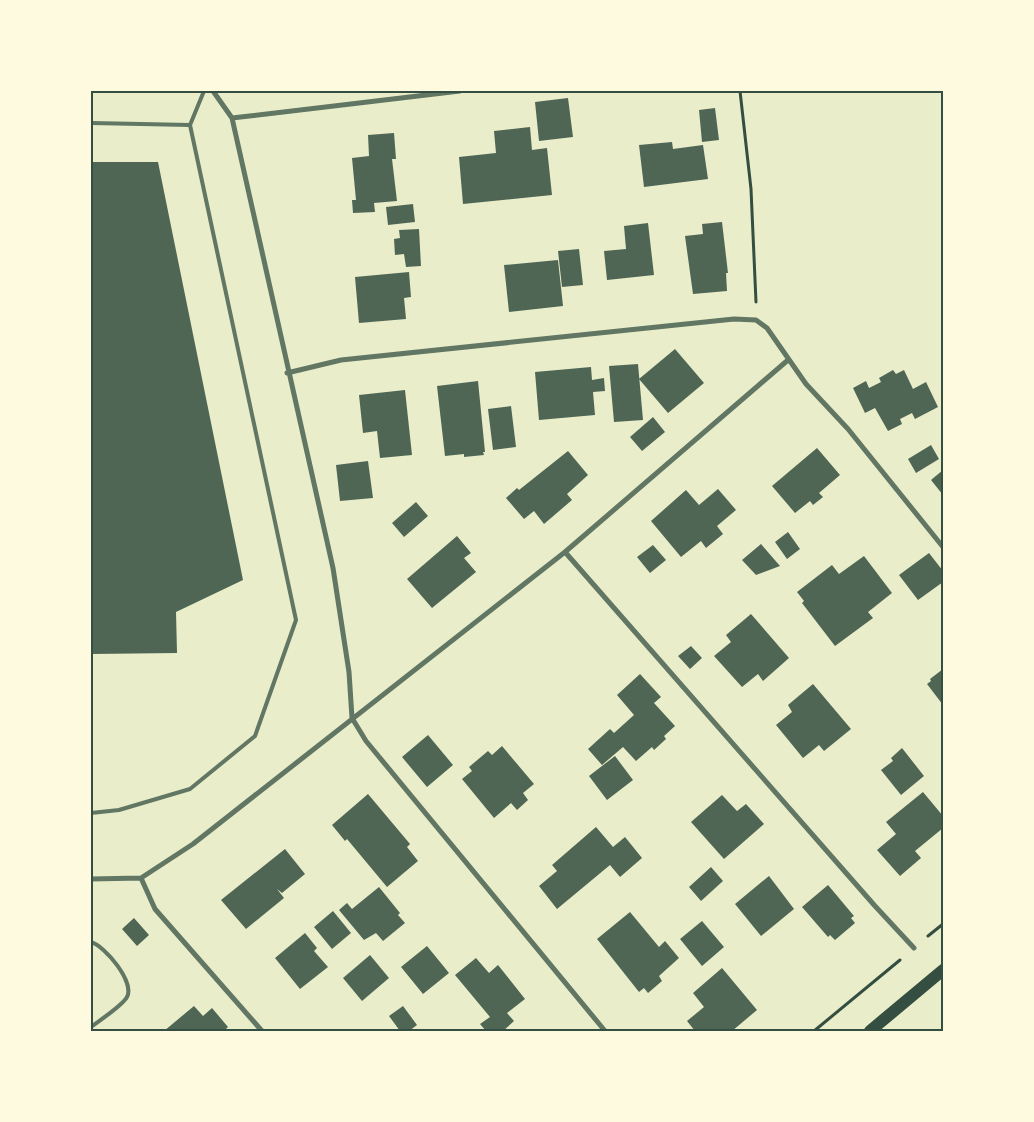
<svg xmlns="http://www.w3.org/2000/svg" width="1034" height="1122" font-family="Lato,sans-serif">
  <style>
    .building { fill: #4f6655 }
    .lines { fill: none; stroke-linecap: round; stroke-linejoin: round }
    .path { stroke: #344e41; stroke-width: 3 }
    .service { stroke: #617663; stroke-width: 4 }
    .minor { stroke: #617663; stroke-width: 5 }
    .primary { stroke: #344e41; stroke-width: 12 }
    .neatline { fill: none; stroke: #344e41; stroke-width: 2 }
  </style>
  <rect width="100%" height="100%" fill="#e9edc9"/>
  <path class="building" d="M 568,98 L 573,137 L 539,141 L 535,102 Z
    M 715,108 L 719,140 L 702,142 L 699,110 Z
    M 530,127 L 532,150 L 547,148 L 552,195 L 463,204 L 459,157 L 496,153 L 494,131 Z
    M 394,133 L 396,159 L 392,159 L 397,201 L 374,203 L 375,212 L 353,213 L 352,200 L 356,200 L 352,158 L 369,156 L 368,135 Z
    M 672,142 L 673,149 L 703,145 L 708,179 L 644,187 L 639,145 Z
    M 91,162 L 158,162 L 243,580 L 176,612 L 177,653 L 91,654 Z
    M 413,204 L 415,222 L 388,225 L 386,207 Z
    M 722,222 L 728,273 L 726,273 L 727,291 L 693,294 L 685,236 L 703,234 L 702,224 Z
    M 648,223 L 654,275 L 607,280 L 604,251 L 626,249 L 624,226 Z
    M 419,229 L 421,266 L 406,267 L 404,254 L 395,255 L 394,239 L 400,238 L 399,230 Z
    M 579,249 L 583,285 L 562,287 L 558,251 Z
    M 558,260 L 563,306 L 509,312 L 504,265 Z
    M 409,272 L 411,297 L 404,298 L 406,319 L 359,323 L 355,277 Z
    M 675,349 L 704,383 L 668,413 L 639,379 Z
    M 638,364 L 643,420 L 614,422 L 609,366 Z
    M 591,367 L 592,380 L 604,378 L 605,391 L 593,392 L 595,415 L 539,420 L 535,372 Z
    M 893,370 L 896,374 L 904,370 L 913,389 L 926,382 L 938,407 L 915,419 L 912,413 L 900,419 L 902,424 L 888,431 L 875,408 L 865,413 L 853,388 L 866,381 L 869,388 L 881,382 L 879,378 Z
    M 478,381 L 485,452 L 483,452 L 484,455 L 464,457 L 464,454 L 445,456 L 437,386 Z
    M 405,390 L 412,455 L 380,458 L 377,431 L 363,433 L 359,395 Z
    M 511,406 L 516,447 L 493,450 L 488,409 Z
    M 653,417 L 665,432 L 642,451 L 630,437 Z
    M 931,445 L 939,459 L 916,473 L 908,459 Z
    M 817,448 L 840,475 L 819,493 L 823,497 L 813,505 L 810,501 L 795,513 L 772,486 Z
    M 568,451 L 588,475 L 567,494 L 572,500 L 544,524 L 534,511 L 524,519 L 506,498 L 517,488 L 519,490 Z
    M 368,461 L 373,498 L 340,501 L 336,465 Z
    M 943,470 L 943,495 L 931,480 Z
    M 718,489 L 736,510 L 717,526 L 723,534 L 706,548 L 701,541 L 681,557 L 651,521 L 686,490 L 699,505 Z
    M 416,502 L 428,516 L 404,537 L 392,523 Z
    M 788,532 L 800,549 L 787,559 L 775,542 Z
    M 457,536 L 471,553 L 464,558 L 476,572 L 432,608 L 407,579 Z
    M 761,544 L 780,566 L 756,575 L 742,560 Z
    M 653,545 L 666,560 L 650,573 L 637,557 Z
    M 929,553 L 943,571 L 943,582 L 918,600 L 899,575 Z
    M 864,556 L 892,593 L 868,612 L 873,618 L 835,646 L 802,603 L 804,601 L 797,592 L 832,565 L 839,574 Z
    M 751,614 L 789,658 L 763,681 L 758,674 L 742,687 L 714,656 L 731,642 L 726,635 Z
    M 691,646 L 702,658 L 690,669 L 678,656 Z
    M 943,669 L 943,705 L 927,684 L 931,681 L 930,679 Z
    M 640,674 L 661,697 L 654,703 L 675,726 L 664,736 L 666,739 L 654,750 L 652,747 L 636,761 L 623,747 L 602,765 L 588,749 L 610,729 L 614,733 L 634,715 L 617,695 Z
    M 813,684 L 851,729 L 824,751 L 819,745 L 803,758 L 776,725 L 792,712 L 788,705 Z
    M 428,735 L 453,765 L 427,787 L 402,757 Z
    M 502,746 L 534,784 L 523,793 L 528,800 L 517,810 L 511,803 L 494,818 L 462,779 L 472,771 L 469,767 L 488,751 L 492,755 Z
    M 902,748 L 924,776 L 901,795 L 881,770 L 893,761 L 891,758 Z
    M 615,756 L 633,780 L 607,800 L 589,776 Z
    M 923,792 L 943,816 L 943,828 L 915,851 L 921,858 L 900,876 L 877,850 L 896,834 L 886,822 Z
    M 368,794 L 410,844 L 407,847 L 418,861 L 387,887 L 347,839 L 345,841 L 332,825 Z
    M 722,795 L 737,811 L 746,804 L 764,824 L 724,859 L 691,822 Z
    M 596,827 L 613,847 L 625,837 L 642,858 L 620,877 L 610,865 L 557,909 L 539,886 L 557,871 L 552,865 Z
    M 285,849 L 305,874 L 282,893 L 277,889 L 284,898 L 246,929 L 221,900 Z
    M 711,867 L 723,881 L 701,901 L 689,887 Z
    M 769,876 L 794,909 L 761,936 L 735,904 Z
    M 828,885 L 854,916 L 851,918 L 855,923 L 835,940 L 830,935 L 828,937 L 802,907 Z
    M 379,887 L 400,913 L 398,915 L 405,923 L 383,941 L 376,933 L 364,940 L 339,910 L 347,903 L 352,909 Z
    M 333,911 L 351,933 L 332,949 L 314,927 Z
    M 630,912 L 659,947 L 665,941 L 679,958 L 659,976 L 662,981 L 648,993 L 644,988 L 639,992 L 597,939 Z
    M 134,918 L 149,935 L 137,946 L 122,929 Z
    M 702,921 L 724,947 L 702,966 L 680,939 Z
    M 305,933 L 317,948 L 314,951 L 328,967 L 300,989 L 275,958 Z
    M 427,946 L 449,973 L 423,994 L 401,967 Z
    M 370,955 L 389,978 L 362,1001 L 343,978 Z
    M 476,958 L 489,973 L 498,965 L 525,999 L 507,1013 L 514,1021 L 503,1031 L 486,1031 L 480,1024 L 490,1017 L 455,975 Z
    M 722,968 L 757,1010 L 732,1031 L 695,1031 L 687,1021 L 704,1007 L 693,993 Z
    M 194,1006 L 203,1016 L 212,1008 L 228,1027 L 224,1031 L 164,1031 Z
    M 403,1006 L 417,1025 L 409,1031 L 400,1031 L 389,1016 Z"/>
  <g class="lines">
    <path class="path" d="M 740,91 L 751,189 L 756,302
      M 928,936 L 943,924
      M 814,1031 L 900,960"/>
    <path class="service" d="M 91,123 L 190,125 L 204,91
      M 91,813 L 119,810 L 190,789 L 255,736 L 296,620 L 190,125
      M 91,942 C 105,946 135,982 127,997 C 122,1006 100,1020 91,1027"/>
    <path class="minor" d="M 213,91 L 232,118 L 333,568 L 349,672 L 352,718 L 366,741 L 605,1031
      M 232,118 L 460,91
      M 287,373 L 341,360 L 734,319 L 756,320 L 767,328 L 806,384 L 848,429 L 943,547
      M 565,552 L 875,906 L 914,948
      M 141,878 L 155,909 L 262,1031
      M 91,879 L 141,878 L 193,844 L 565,552 L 788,360"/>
    <path class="primary" d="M 870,1031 L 943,970"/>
  </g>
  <rect width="1034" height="1122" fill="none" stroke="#fefae0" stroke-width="185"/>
  <rect x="92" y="92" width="850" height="938" class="neatline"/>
</svg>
